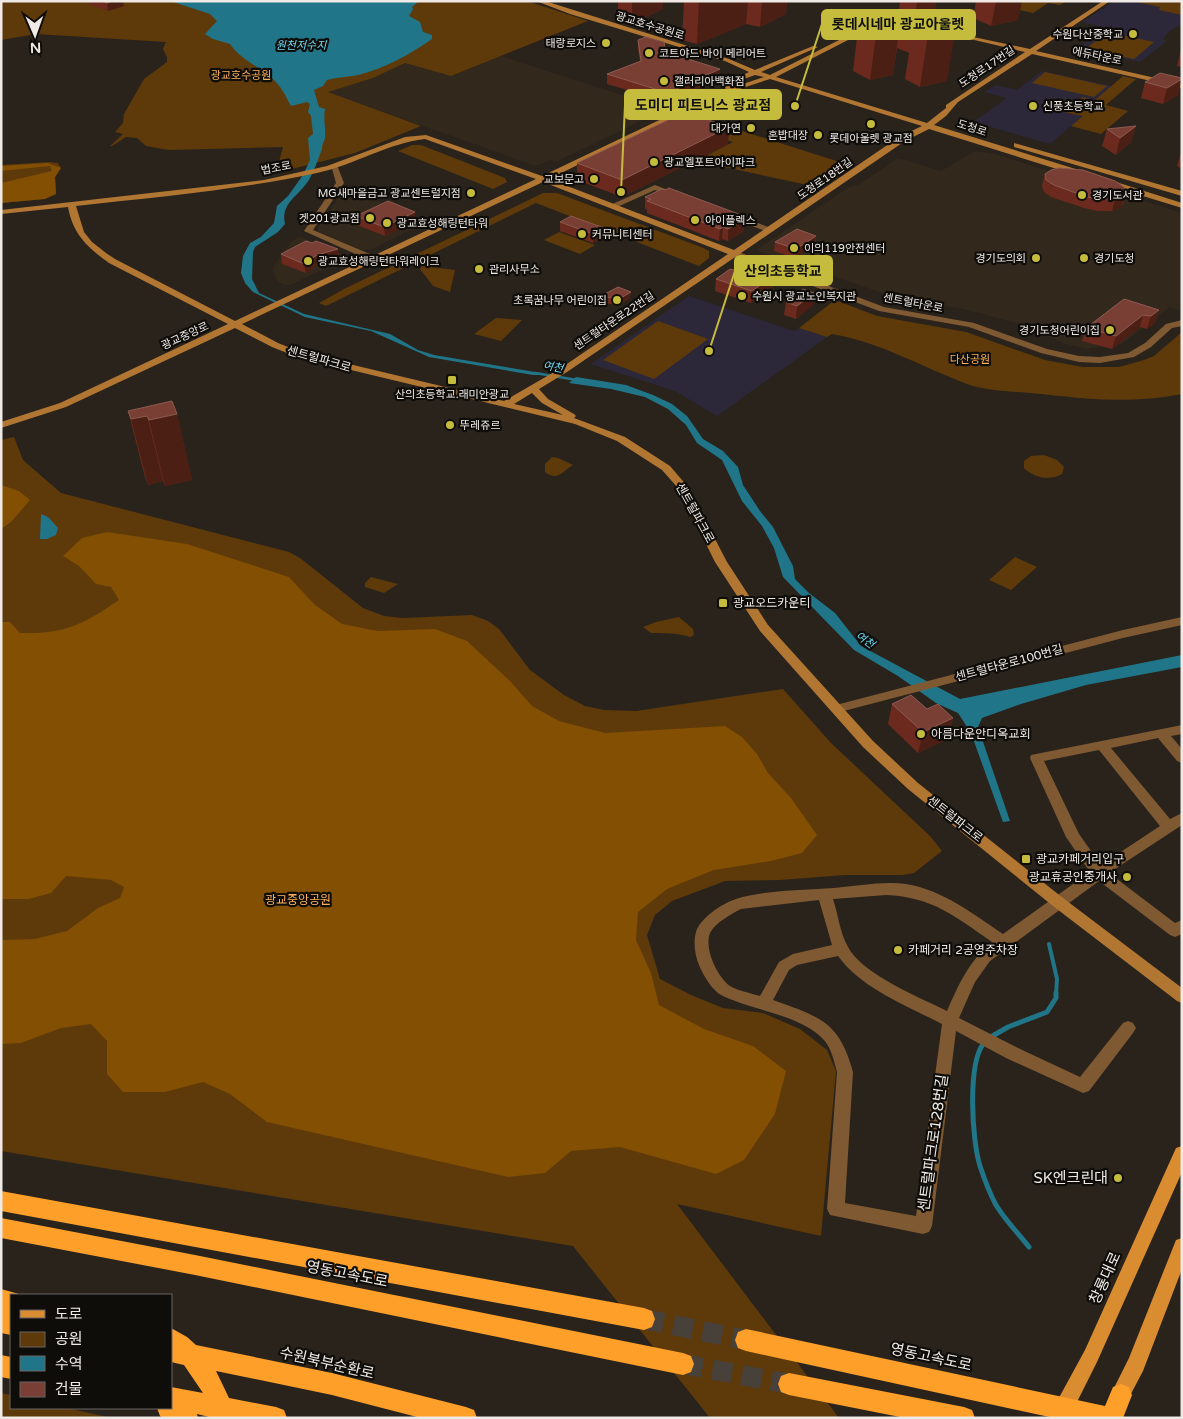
<svg xmlns="http://www.w3.org/2000/svg" width="1183" height="1419" font-family="'Varela Round','Noto Sans KR',sans-serif">
  <style>
    .built { fill: #33281c }
    .education { fill: #2c2839 }
    .green { fill: #5e3a0a }
    .forest { fill: #824f03 }
    .water { fill: #207688 }
    .lines { fill: none; stroke-linecap: round; stroke-linejoin: round }
    .stream-far2 { stroke: #207688; stroke-width: 2.5 }
    .stream-far1 { stroke: #207688; stroke-width: 4 }
    .stream { stroke: #207688; stroke-width: 5 }
    .highway-tunnel { stroke: #47413a; stroke-width: 20; stroke-dasharray: 20 10; stroke-linecap: butt }
    .street { fill: #7f5932; fill-rule: evenodd }
    .secondary { fill: #b27633; fill-rule: evenodd }
    .primary { fill: #da8c30; fill-rule: evenodd }
    .highway { fill: #fe9f2a; fill-rule: evenodd }
    .wall { fill: #6c2a1e }
    .shaded-wall { fill: #4b1f14 }
    .building { fill: #7a3f34; stroke: #8c5a50 }
    .poi-dot { fill: #c5bc3d; stroke: #0f0d0a; stroke-width: 2 }
    .labels { text-anchor: middle; dominant-baseline: central; stroke-width: 4.5; stroke-linejoin: round; paint-order: stroke }
    .far-street-label { font-size: 11px; fill: #efeae6; stroke: #0f0d0a }
    .far-poi-label { font-size: 11px; fill: #efeae6; stroke: #0f0d0a; text-anchor: start }
    .far-water-label { font-size: 11px; font-style: italic; fill: #6edcf6; stroke: #0f0d0a }
    .far-park-label { font-size: 11px; fill: #fbb15b; stroke: #0f0d0a }
    .street-label { font-size: 12px; fill: #efeae6; stroke: #0f0d0a }
    .poi-label { font-size: 12px; fill: #efeae6; stroke: #0f0d0a; text-anchor: start }
    .park-label { font-size: 12px; fill: #fbb15b; stroke: #0f0d0a }
    .near-street-label { font-size: 15px; fill: #efeae6; stroke: #0f0d0a }
    .near-poi-label { font-size: 15px; fill: #efeae6; stroke: #0f0d0a; text-anchor: end }
    .leader { fill: none; stroke: #c5bc3d; stroke-width: 2 }
    .callout-dot { fill: #c5bc3d; stroke: #0f0d0a; stroke-width: 2 }
    .callout { fill: #c5bc3d; stroke: #c5bc3d; stroke-width: 2 }
    .callout-label { font-size: 14px; text-anchor: middle; font-weight: bold; fill: #111 }
  </style>
  <rect width="100%" height="100%" fill="#29231c"/>
  <path class="built" d="M 501,56 L 665,109 L 556,162 L 550,160 L 538,165 L 533,165 L 327,92 L 373,78 L 405,63 L 451,76 Z
    M 975,151 L 995,154 L 1182,213 L 1182,311 L 1170,307 L 1122,344 L 1086,349 L 1063,343 L 1020,324 L 964,309 L 897,298 L 756,250 L 849,187 L 858,185 L 898,158 L 941,171 Z
    M 345,188 L 428,221 L 372,249 L 362,250 L 319,232 L 317,229 Z
    M 299,236 L 350,257 L 290,285 L 284,285 L 278,281 L 273,272 L 275,264 L 290,243 Z"/>
  <path class="education" d="M 1115,1 L 1132,1 L 1161,7 L 1160,10 L 1182,15 L 1182,25 L 1172,29 L 1163,38 L 1166,42 L 1140,62 L 1077,48 L 1106,28 L 1082,22 Z
    M 1042,71 L 1112,86 L 1095,100 L 1065,112 L 1083,116 L 1050,144 L 973,122 L 1007,98 L 984,92 L 996,85 L 1017,90 Z
    M 689,296 L 794,331 L 799,328 L 827,337 L 717,416 L 675,391 L 591,364 Z"/>
  <path class="green" d="M 1,1 L 527,1 L 588,21 L 451,76 L 405,63 L 373,78 L 328,92 L 421,126 L 355,153 L 276,173 L 283,147 L 168,150 L 146,146 L 137,138 L 126,137 L 112,146 L 110,146 L 123,134 L 115,132 L 123,123 L 124,114 L 144,79 L 167,62 L 167,57 L 163,49 L 166,42 L 36,34 L 1,40 Z
    M 977,1 L 1066,1 L 1060,5 L 1048,3 L 1033,13 Z
    M 1132,1 L 1182,1 L 1182,15 L 1159,10 L 1160,7 Z
    M 1108,32 L 1154,42 L 1134,59 L 1085,49 Z
    M 1045,72 L 1107,86 L 1094,97 L 1032,83 Z
    M 1123,76 L 1136,79 L 1106,105 L 1128,111 L 1101,134 L 1071,126 L 1083,116 L 1064,112 L 1082,97 L 1095,100 Z
    M 701,118 L 849,165 L 817,187 L 696,161 L 733,142 L 684,127 Z
    M 412,145 L 421,145 L 505,178 L 507,182 L 493,189 L 398,151 Z
    M 49,162 L 58,163 L 61,168 L 55,177 L 56,194 L 45,199 L 1,203 L 1,165 Z
    M 543,193 L 557,193 L 701,247 L 709,251 L 709,258 L 699,266 L 536,203 L 326,306 L 319,303 L 344,289 Z
    M 559,232 L 595,245 L 580,254 L 544,240 Z
    M 422,266 L 455,270 L 450,292 L 433,286 L 420,269 Z
    M 835,300 L 877,316 L 966,332 L 1045,360 L 1083,367 L 1119,367 L 1144,360 L 1154,356 L 1182,332 L 1182,394 C 1135,403 1096,400 1050,395 C 1022,391 994,393 967,384 C 922,367 880,342 832,334 L 827,337 L 799,328 Z
    M 496,318 L 522,320 L 501,341 L 474,334 Z
    M 658,321 L 708,339 L 654,379 L 603,360 Z
    M 14,437 L 23,460 L 61,493 L 289,552 L 300,558 L 363,608 L 384,616 L 403,618 L 472,615 L 488,621 L 499,629 L 530,670 L 564,695 L 585,706 L 604,710 L 636,711 L 783,689 L 831,743 L 930,836 L 942,851 L 914,873 L 903,875 L 845,875 L 780,880 L 725,881 L 672,901 L 655,915 L 647,935 L 660,979 L 691,995 L 723,1008 L 763,1013 L 800,1029 L 827,1050 L 836,1071 L 821,1236 L 677,1204 L 839,1418 L 710,1418 L 573,1246 L 1,1151 L 1,440 Z
    M 1044,455 L 1057,460 L 1064,467 L 1062,474 C 1049,481 1034,478 1024,468 L 1024,461 L 1031,456 Z
    M 552,457 L 558,458 L 573,465 C 563,471 557,482 545,472 L 545,464 Z
    M 1015,557 L 1037,567 L 1011,590 L 989,580 Z
    M 371,577 L 398,584 L 384,593 L 365,587 L 365,583 Z
    M 679,617 L 693,629 L 694,635 L 690,637 C 675,632 665,634 651,633 L 643,627 L 656,622 Z
    M 1,1393 L 11,1395 L 11,1408 L 67,1408 L 112,1418 L 1,1418 Z"/>
  <path class="forest" d="M 48,163 L 61,168 L 55,177 L 56,194 L 45,199 L 1,203 L 1,183 L 52,171 L 50,166 L 1,171 L 1,166 Z
    M 1,485 L 19,491 L 30,500 L 11,522 L 1,529 Z
    M 107,532 L 187,544 L 289,577 L 315,605 L 342,624 L 378,631 L 435,629 L 467,641 L 510,681 L 532,706 L 559,721 L 605,733 L 725,726 L 742,737 L 757,754 L 768,773 L 791,798 L 817,835 L 802,853 L 771,861 L 714,870 L 667,889 L 638,912 L 636,940 L 651,973 L 659,1005 L 704,1029 L 753,1046 L 786,1071 L 775,1114 L 744,1160 L 716,1174 L 620,1147 L 571,1151 L 545,1173 L 508,1177 L 267,1122 L 230,1094 L 203,1082 L 165,1092 L 123,1092 L 107,1074 L 107,1041 L 91,1024 L 61,1028 L 21,1043 L 1,1044 L 1,940 L 35,939 L 67,931 L 98,908 L 120,898 L 124,887 L 111,880 L 66,876 L 51,893 L 29,899 L 1,899 L 1,622 L 10,622 L 20,633 C 65,634 82,625 119,600 L 111,587 L 96,584 L 79,566 L 63,556 L 82,538 Z"/>
  <path class="water" d="M 170,1 L 419,1 L 412,7 L 413,9 L 409,16 L 420,22 L 423,32 L 432,35 L 432,39 C 411,54 383,69 358,75 C 348,77 338,77 327,80 L 323,86 L 314,90 L 319,107 L 325,109 C 323,119 326,127 325,138 C 324,142 322,144 322,149 C 318,159 315,169 310,178 C 301,195 280,202 285,224 L 278,232 L 255,247 L 253,252 L 252,279 L 259,293 L 304,314 L 390,334 L 418,350 L 434,355 L 541,373 L 538,375 L 533,375 L 429,357 L 371,331 L 305,317 L 253,292 L 245,283 L 241,273 L 243,256 L 250,243 L 261,237 L 274,223 L 277,206 L 288,196 L 303,175 L 310,160 L 308,138 L 313,134 L 311,116 L 308,112 L 310,104 L 307,102 L 291,106 C 285,95 281,85 270,77 C 258,66 239,58 230,44 L 213,39 L 205,34 L 217,21 L 210,14 Z
    M 576,377 L 626,385 L 653,395 L 672,404 L 687,416 L 703,439 L 723,451 L 738,467 L 743,485 L 760,511 L 773,527 L 793,566 L 795,579 L 809,593 L 835,613 L 861,646 L 960,699 L 1182,655 L 1182,667 L 1086,685 L 1021,704 L 982,718 L 978,727 L 1010,821 L 1003,822 L 971,733 L 958,713 L 936,703 L 898,676 L 854,650 L 783,577 L 774,548 L 762,526 L 742,501 L 722,460 L 697,443 L 686,425 L 668,409 L 645,397 L 611,389 L 569,383 Z
    M 41,514 L 48,517 L 58,528 L 56,535 L 47,539 L 40,539 Z"/>
  <g class="lines">
    <path class="stream-far2" d="M 535,373 L 577,380"/>
    <path class="stream-far1" d="M 1049,944 L 1057,979 L 1056,995"/>
    <path class="stream" d="M 989,1038 L 1008,1027 L 1047,1012 L 1056,998 L 1056,993
      M 984,1043 C 967,1063 972,1141 980,1166 C 984,1178 990,1194 996,1205 C 1005,1220 1018,1233 1029,1247"/>
    <path class="highway-tunnel" d="M 644,1319 L 746,1340
      M 683,1364 L 789,1384"/>
    <path class="street" d="M 331,165 L 337,165 L 344,183 L 313,230 L 377,257 L 377,261 L 371,261 L 304,231 L 336,183 Z
      M 655,185 L 681,195 L 677,197 L 655,190 L 615,208 L 608,206 Z
      M 728,213 L 734,213 L 775,230 L 768,232 L 728,217 Z
      M 736,251 L 884,307 L 974,323 L 1047,349 L 1079,356 L 1100,357 L 1128,353 L 1145,343 L 1166,324 L 1182,320 L 1182,326 L 1172,328 L 1151,347 L 1134,357 L 1100,363 L 1079,362 L 1041,353 L 969,327 L 879,311 L 733,256 L 732,254 Z
      M 1182,617 L 1182,625 L 1123,638 L 836,713 L 830,709 L 836,705 L 1123,630 Z
      M 1182,725 L 1182,734 L 1171,736 L 1182,749 L 1182,763 L 1177,761 L 1158,738 L 1111,748 L 1170,819 L 1182,813 L 1182,825 L 1109,873 L 1175,923 L 1182,920 L 1182,934 L 1175,937 L 1170,935 L 1099,881 L 990,961 L 975,982 L 959,1018 L 1018,1048 L 1080,1077 L 1123,1023 L 1128,1021 L 1133,1023 L 1136,1028 L 1133,1033 L 1089,1091 L 1083,1093 L 1006,1058 L 956,1031 L 932,1226 L 929,1232 L 923,1234 L 830,1215 L 827,1209 L 837,1072 C 834,1061 831,1046 822,1038 C 798,1014 750,1010 721,995 C 712,990 703,975 699,965 C 695,955 693,943 696,932 C 700,918 723,903 736,899 C 764,890 805,890 834,888 C 857,886 883,881 906,884 C 943,890 973,914 1003,934 L 1090,872 L 1066,837 L 1030,758 L 1031,755 ZM 1099,750 L 1160,826 L 1101,865 L 1079,834 L 1044,761 ZM 886,895 C 933,897 956,917 992,942 C 969,961 959,984 947,1011 C 919,997 862,974 848,947 C 840,933 838,914 833,899 ZM 819,900 L 832,945 L 793,954 L 779,962 L 760,996 C 751,993 738,991 730,986 C 717,976 704,949 710,933 C 715,923 731,914 741,909 ZM 838,956 C 862,989 906,1005 942,1024 L 916,1216 L 845,1203 L 853,1072 C 839,1021 820,1017 773,1000 L 789,970 L 797,965 Z"/>
    <path class="secondary" d="M 536,1 L 545,1 L 729,59 L 755,70 L 813,46 L 818,47 L 761,72 L 770,75 L 916,1 L 924,1 L 776,77 L 927,123 L 946,108 L 946,105 L 1025,52 L 936,31 L 936,29 L 1030,49 L 1103,1 L 1110,1 L 1036,51 L 1182,84 L 1182,88 L 1032,54 L 958,102 L 946,116 L 934,125 L 1082,171 L 1082,175 L 1076,175 L 929,129 L 905,141 L 567,372 L 539,389 L 548,399 L 574,414 L 576,416 L 574,418 L 625,437 L 670,466 L 688,487 L 727,562 L 768,625 L 873,741 L 918,783 L 1063,898 L 1182,988 L 1182,1003 L 1177,1001 L 1053,906 L 908,789 L 863,747 L 760,631 L 715,562 L 678,488 L 662,470 L 617,441 L 575,424 L 297,357 L 272,347 L 235,328 L 66,407 L 1,428 L 1,422 L 60,403 L 228,324 L 109,263 C 87,247 73,234 68,207 L 1,214 L 1,210 L 264,180 L 327,166 L 405,137 L 426,135 L 542,176 L 714,94 L 726,90 L 725,87 L 737,78 L 749,72 L 725,61 L 570,14 ZM 755,75 L 764,77 L 731,88 L 741,80 ZM 770,79 L 922,126 L 899,137 L 734,250 L 549,179 L 718,96 ZM 425,139 L 536,179 L 235,321 L 115,259 L 106,253 L 92,242 L 84,232 L 76,206 C 157,197 238,190 317,173 C 354,165 388,143 425,139 ZM 543,182 L 728,254 L 561,368 L 504,401 L 303,353 L 278,343 L 242,324 ZM 532,393 L 542,403 L 563,415 L 514,404 Z
      M 1014,143 L 1182,191 L 1182,196 L 1014,147 Z
      M 1107,181 L 1113,181 L 1182,203 L 1182,208 L 1107,185 Z"/>
    <path class="primary" d="M 1182,1146 L 1182,1172 L 1097,1362 L 1069,1418 L 1055,1418 L 1053,1412 L 1055,1405 L 1085,1350 L 1176,1148 Z
      M 1182,1238 L 1182,1269 L 1143,1371 L 1124,1407 L 1117,1409 L 1110,1407 L 1108,1400 L 1129,1358 L 1176,1240 Z"/>
    <path class="highway" d="M 1,1191 L 644,1308 L 652,1311 L 655,1319 L 652,1327 L 644,1330 L 1,1211 Z
      M 1,1218 L 195,1255 L 683,1353 L 691,1356 L 694,1364 L 691,1372 L 683,1375 L 195,1275 L 1,1238 Z
      M 1,1289 L 19,1294 L 11,1295 L 11,1313 L 1,1311 Z
      M 1,1311 L 11,1313 L 11,1335 L 1,1333 Z
      M 171,1328 L 187,1337 L 196,1345 L 332,1373 L 466,1407 L 474,1410 L 477,1418 L 421,1418 L 332,1395 L 216,1371 L 229,1398 L 276,1407 L 284,1410 L 287,1418 L 213,1418 L 197,1414 L 198,1418 L 163,1418 L 160,1416 L 157,1408 L 171,1408 L 171,1387 L 203,1393 L 184,1365 L 171,1362 Z
      M 746,1329 L 1105,1406 L 1113,1387 L 1121,1384 L 1129,1387 L 1132,1395 L 1123,1418 L 1054,1418 L 746,1351 L 738,1348 L 735,1340 L 738,1332 Z
      M 1,1355 L 11,1357 L 11,1379 L 1,1377 Z
      M 789,1373 L 964,1407 L 972,1410 L 975,1418 L 905,1418 L 789,1395 L 781,1392 L 778,1384 L 781,1376 Z"/>
  </g>
  <path class="wall" d="M 89,1 L 123,1 L 124,6 L 108,11 L 90,5 Z
    M 618,1 L 663,1 L 663,9 L 632,23 L 618,19 Z
    M 684,1 L 787,1 L 786,14 L 760,27 L 746,24 L 697,44 L 682,40 Z
    M 900,1 L 936,1 L 933,23 L 947,81 L 920,87 L 905,79 L 909,53 L 897,48 L 893,75 L 870,80 L 853,71 L 859,19 L 898,22 Z
    M 976,1 L 1022,1 L 1018,20 L 991,26 L 973,18 Z
    M 638,40 L 666,55 L 720,78 L 668,102 L 607,84 L 607,74 L 640,61 L 638,49 Z
    M 1181,50 L 1182,50 L 1182,67 L 1177,66 Z
    M 1182,78 L 1178,95 L 1163,104 L 1141,98 L 1145,82 Z
    M 1136,126 L 1131,142 L 1116,155 L 1102,146 L 1107,129 Z
    M 729,127 L 728,144 L 622,197 L 577,180 L 577,163 Z
    M 1182,149 L 1182,169 L 1177,166 Z
    M 1045,174 L 1126,191 L 1123,203 L 1121,207 L 1112,211 L 1098,211 L 1084,208 L 1051,197 L 1044,192 L 1042,186 Z
    M 645,197 L 744,219 L 744,231 L 728,241 L 722,239 L 719,241 L 647,213 L 647,209 L 645,209 Z
    M 356,216 L 416,221 L 385,236 L 357,225 Z
    M 560,222 L 604,237 L 593,243 L 560,231 Z
    M 816,236 L 815,245 L 795,258 L 774,251 L 775,242 Z
    M 338,249 L 339,258 L 318,264 L 306,273 L 282,264 L 281,254 Z
    M 738,271 L 776,274 L 774,286 L 751,303 L 715,291 L 716,279 Z
    M 814,293 L 813,305 L 796,319 L 784,315 L 786,302 Z
    M 601,296 L 630,298 L 619,305 L 601,303 Z
    M 1159,310 L 1155,323 L 1147,329 L 1140,327 L 1112,349 L 1082,341 L 1086,328 Z
    M 128,411 L 177,414 L 192,480 L 165,486 L 163,481 L 148,485 L 145,477 Z
    M 892,704 L 927,709 L 953,718 L 948,739 L 918,753 L 888,724 Z"/>
  <path class="shaded-wall" d="M 113,1 L 123,1 L 124,6 L 108,11 L 107,3 Z
    M 632,1 L 663,1 L 663,9 L 632,23 Z
    M 699,1 L 748,1 L 746,24 L 697,44 Z
    M 762,1 L 787,1 L 786,14 L 760,27 Z
    M 922,1 L 936,1 L 931,34 L 956,28 L 947,81 L 920,87 L 928,34 L 913,27 L 909,54 L 917,2 Z
    M 996,1 L 1022,1 L 1018,20 L 991,26 Z
    M 900,23 L 893,75 L 870,80 L 877,28 Z
    M 720,69 L 720,78 L 668,102 L 668,93 Z
    M 1182,79 L 1178,95 L 1163,104 L 1167,88 Z
    M 1136,126 L 1131,142 L 1116,155 L 1120,138 Z
    M 729,127 L 728,144 L 622,197 L 622,180 Z
    M 1126,191 L 1121,207 L 1112,211 L 1115,199 Z
    M 415,212 L 416,221 L 385,236 L 384,227 Z
    M 744,216 L 744,220 L 745,219 L 744,231 L 728,241 L 728,229 Z
    M 723,227 L 722,239 L 719,241 L 720,229 Z
    M 604,228 L 604,237 L 593,243 L 593,234 Z
    M 816,236 L 815,245 L 795,258 L 796,249 Z
    M 338,249 L 339,258 L 318,264 L 306,273 L 304,264 L 317,255 Z
    M 776,274 L 774,286 L 751,303 L 752,291 Z
    M 631,292 L 630,298 L 619,305 L 619,299 Z
    M 814,293 L 813,305 L 796,319 L 797,306 Z
    M 1159,310 L 1155,323 L 1147,329 L 1151,316 Z
    M 1143,315 L 1140,327 L 1112,349 L 1116,336 Z
    M 177,414 L 192,480 L 165,486 L 149,420 Z
    M 147,416 L 163,481 L 148,485 L 131,419 Z
    M 953,718 L 948,739 L 918,753 L 923,732 Z"/>
  <path class="building" d="M 101,1 L 113,1 L 107,3 Z
    M 646,37 L 664,42 L 666,55 L 675,55 L 720,69 L 668,93 L 607,74 L 641,61 L 638,40 Z
    M 1160,73 L 1182,78 L 1182,79 L 1167,88 L 1145,82 Z
    M 685,112 L 729,127 L 622,180 L 577,163 Z
    M 1136,126 L 1120,138 L 1107,129 Z
    M 1059,168 L 1083,170 L 1115,181 L 1124,187 L 1126,191 L 1124,195 L 1115,199 L 1101,199 L 1087,197 L 1054,185 L 1046,180 L 1045,174 L 1051,170 Z
    M 669,188 L 744,216 L 741,218 L 745,219 L 728,229 L 723,227 L 720,229 L 647,201 L 651,199 L 645,197 L 662,189 L 665,190 Z
    M 388,201 L 415,212 L 384,227 L 356,216 Z
    M 571,216 L 604,228 L 593,234 L 560,222 Z
    M 797,229 L 816,236 L 796,249 L 775,242 Z
    M 306,241 L 312,243 L 316,241 L 338,249 L 317,255 L 304,264 L 281,254 Z
    M 747,265 L 776,274 L 752,291 L 716,279 L 730,269 L 738,271 Z
    M 618,287 L 631,292 L 619,299 L 601,296 Z
    M 803,289 L 814,293 L 797,306 L 786,302 Z
    M 1124,299 L 1159,310 L 1151,316 L 1143,315 L 1116,336 L 1086,328 Z
    M 172,401 L 177,414 L 149,420 L 147,416 L 131,419 L 128,411 Z
    M 911,695 L 927,709 L 938,704 L 953,718 L 923,732 L 892,704 Z"/>
  <g class="poi-dot">
    <circle cx="1133" cy="34" r="5"/>
    <circle cx="606" cy="43" r="5"/>
    <circle cx="649" cy="53" r="5"/>
    <circle cx="664" cy="81" r="5"/>
    <circle cx="1033" cy="106" r="5"/>
    <circle cx="871" cy="124" r="5"/>
    <circle cx="751" cy="128" r="5"/>
    <circle cx="818" cy="135" r="5"/>
    <circle cx="654" cy="162" r="5"/>
    <circle cx="594" cy="179" r="5"/>
    <circle cx="471" cy="193" r="5"/>
    <circle cx="1082" cy="195" r="5"/>
    <circle cx="370" cy="218" r="5"/>
    <circle cx="695" cy="220" r="5"/>
    <circle cx="387" cy="223" r="5"/>
    <circle cx="582" cy="234" r="5"/>
    <circle cx="794" cy="248" r="5"/>
    <circle cx="1036" cy="258" r="5"/>
    <circle cx="1084" cy="258" r="5"/>
    <circle cx="308" cy="261" r="5"/>
    <circle cx="479" cy="269" r="5"/>
    <circle cx="742" cy="296" r="5"/>
    <circle cx="617" cy="300" r="5"/>
    <circle cx="1110" cy="330" r="5"/>
    <rect x="447" y="375" width="10" height="10" rx="2.5"/>
    <circle cx="450" cy="425" r="5"/>
    <rect x="718" y="598" width="10" height="10" rx="2.5"/>
    <circle cx="921" cy="734" r="5"/>
    <rect x="1021" y="854" width="10" height="10" rx="2.5"/>
    <circle cx="1127" cy="877" r="5"/>
    <circle cx="898" cy="950" r="5"/>
    <circle cx="1118" cy="1178" r="5"/>
  </g>
  <g class="labels">
    <g class="far-street-label">
      <text transform="translate(650 26) rotate(17)">광교호수공원로</text>
      <text transform="translate(1097 56) rotate(12)">에듀타운로</text>
      <text transform="translate(987 67) rotate(-34)">도청로17번길</text>
      <text transform="translate(972 128) rotate(18)">도청로</text>
      <text transform="translate(276 168) rotate(-11)">법조로</text>
      <text transform="translate(825 179) rotate(-35)">도청로18번길</text>
      <text transform="translate(913 303) rotate(11)">센트럴타운로</text>
      <text transform="translate(614 321) rotate(-34)">센트럴타운로22번길</text>
      <text transform="translate(185 336) rotate(-25)">광교중앙로</text>
    </g>
    <g class="far-poi-label">
      <text x="1123" y="34" text-anchor="end">수원다산중학교</text>
      <text x="596" y="43" text-anchor="end">태랑로지스</text>
      <text x="659" y="53">코트야드 바이 메리어트</text>
      <text x="674" y="81">갤러리아백화점</text>
      <text x="1043" y="106">신풍초등학교</text>
      <text x="741" y="128" text-anchor="end">대가연</text>
      <text x="808" y="135" text-anchor="end">혼밥대장</text>
      <text x="871" y="138" text-anchor="middle">롯데아울렛 광교점</text>
      <text x="664" y="162">광교엘포트아이파크</text>
      <text x="584" y="179" text-anchor="end">교보문고</text>
      <text x="461" y="193" text-anchor="end">MG새마을금고 광교센트럴지점</text>
      <text x="1092" y="195">경기도서관</text>
      <text x="360" y="218" text-anchor="end">겟201광교점</text>
      <text x="705" y="220">아이플렉스</text>
      <text x="397" y="223">광교효성해링턴타워</text>
      <text x="592" y="234">커뮤니티센터</text>
      <text x="804" y="248">이의119안전센터</text>
      <text x="1026" y="258" text-anchor="end">경기도의회</text>
      <text x="1094" y="258">경기도청</text>
      <text x="318" y="261">광교효성해링턴타워레이크</text>
      <text x="489" y="269">관리사무소</text>
      <text x="752" y="296">수원시 광교노인복지관</text>
      <text x="607" y="300" text-anchor="end">초록꿈나무 어린이집</text>
      <text x="1100" y="330" text-anchor="end">경기도청어린이집</text>
      <text x="452" y="394" text-anchor="middle">산의초등학교.래미안광교</text>
      <text x="460" y="425">뚜레쥬르</text>
    </g>
    <g class="far-water-label">
      <text x="301" y="45">원천저수지</text>
      <text transform="translate(553 367) rotate(10)">여천</text>
      <text transform="translate(865 640) rotate(36)">여천</text>
    </g>
    <g class="far-park-label">
      <text x="241" y="75">광교호수공원</text>
      <text x="970" y="359">다산공원</text>
    </g>
    <g class="street-label">
      <text transform="translate(319 359) rotate(16)">센트럴파크로</text>
      <text transform="translate(695 513) rotate(61)">센트럴파크로</text>
      <text transform="translate(1009 663) rotate(-15)">센트럴타운로100번길</text>
      <text transform="translate(955 819) rotate(38)">센트럴파크로</text>
    </g>
    <g class="poi-label">
      <text x="733" y="603">광교오드카운티</text>
      <text x="931" y="734">아름다운안디옥교회</text>
      <text x="1036" y="859">광교카페거리입구</text>
      <text x="1117" y="877" text-anchor="end">광교휴공인중개사</text>
      <text x="908" y="950">카페거리 2공영주차장</text>
    </g>
    <g class="park-label">
      <text x="298" y="900">광교중앙공원</text>
    </g>
    <g class="near-street-label">
      <text transform="translate(933 1143) rotate(-82)">센트럴파크로128번길</text>
      <text transform="translate(347 1274) rotate(11)">영동고속도로</text>
      <text transform="translate(1105 1278) rotate(-66)">창룡대로</text>
      <text transform="translate(931 1357) rotate(12)">영동고속도로</text>
      <text transform="translate(327 1363) rotate(13)">수원북부순환로</text>
    </g>
    <g class="near-poi-label">
      <text x="1108" y="1178">SK엔크린대</text>
    </g>
  </g>
  <path class="leader" d="M795 106L822 24M621 192L625 105M709 351L735 271"/>
  <g class="callout-dot">
    <circle cx="795" cy="106" r="5"/>
    <circle cx="621" cy="192" r="5"/>
    <circle cx="709" cy="351" r="5"/>
  </g>
  <g class="callout">
    <rect x="822" y="10" width="153" height="29" rx="5"/>
    <rect x="625" y="90" width="156" height="29" rx="5"/>
    <rect x="735" y="256" width="97" height="29" rx="5"/>
  </g>
  <g class="callout-label">
    <text x="898" y="29">롯데시네마 광교아울렛</text>
    <text x="703" y="110">도미디 피트니스 광교점</text>
    <text x="783" y="276">산의초등학교</text>
  </g>
  <rect width="1183" height="1419" fill="none" stroke="#efeae6" stroke-width="5"/>
  <rect x="10" y="1294" width="162" height="115" fill="#0f0d0a" stroke="#696562"/>
  <rect x="20" y="1310" width="25" height="8" fill="#da8c30" stroke="#696562"/>
  <text x="55" y="1319" font-size="15" fill="#efeae6">도로</text>
  <rect x="20" y="1332" width="25" height="15" fill="#5e3a0a" stroke="#696562"/>
  <text x="55" y="1344" font-size="15" fill="#efeae6">공원</text>
  <rect x="20" y="1356" width="25" height="15" fill="#207688" stroke="#696562"/>
  <text x="55" y="1369" font-size="15" fill="#efeae6">수역</text>
  <rect x="20" y="1382" width="25" height="15" fill="#7a3f34" stroke="#696562"/>
  <text x="55" y="1394" font-size="15" fill="#efeae6">건물</text>
  <g transform="translate(35 35) rotate(178)" stroke="#0f0d0a" stroke-width="4" paint-order="stroke">
  <path d="M0-4L9 19L0 12L-9 19Z" fill="#efeae6"/>
  <text y="-8" font-size="14" font-weight="bold" text-anchor="middle" fill="#efeae6">N</text>
  </g>
</svg>
